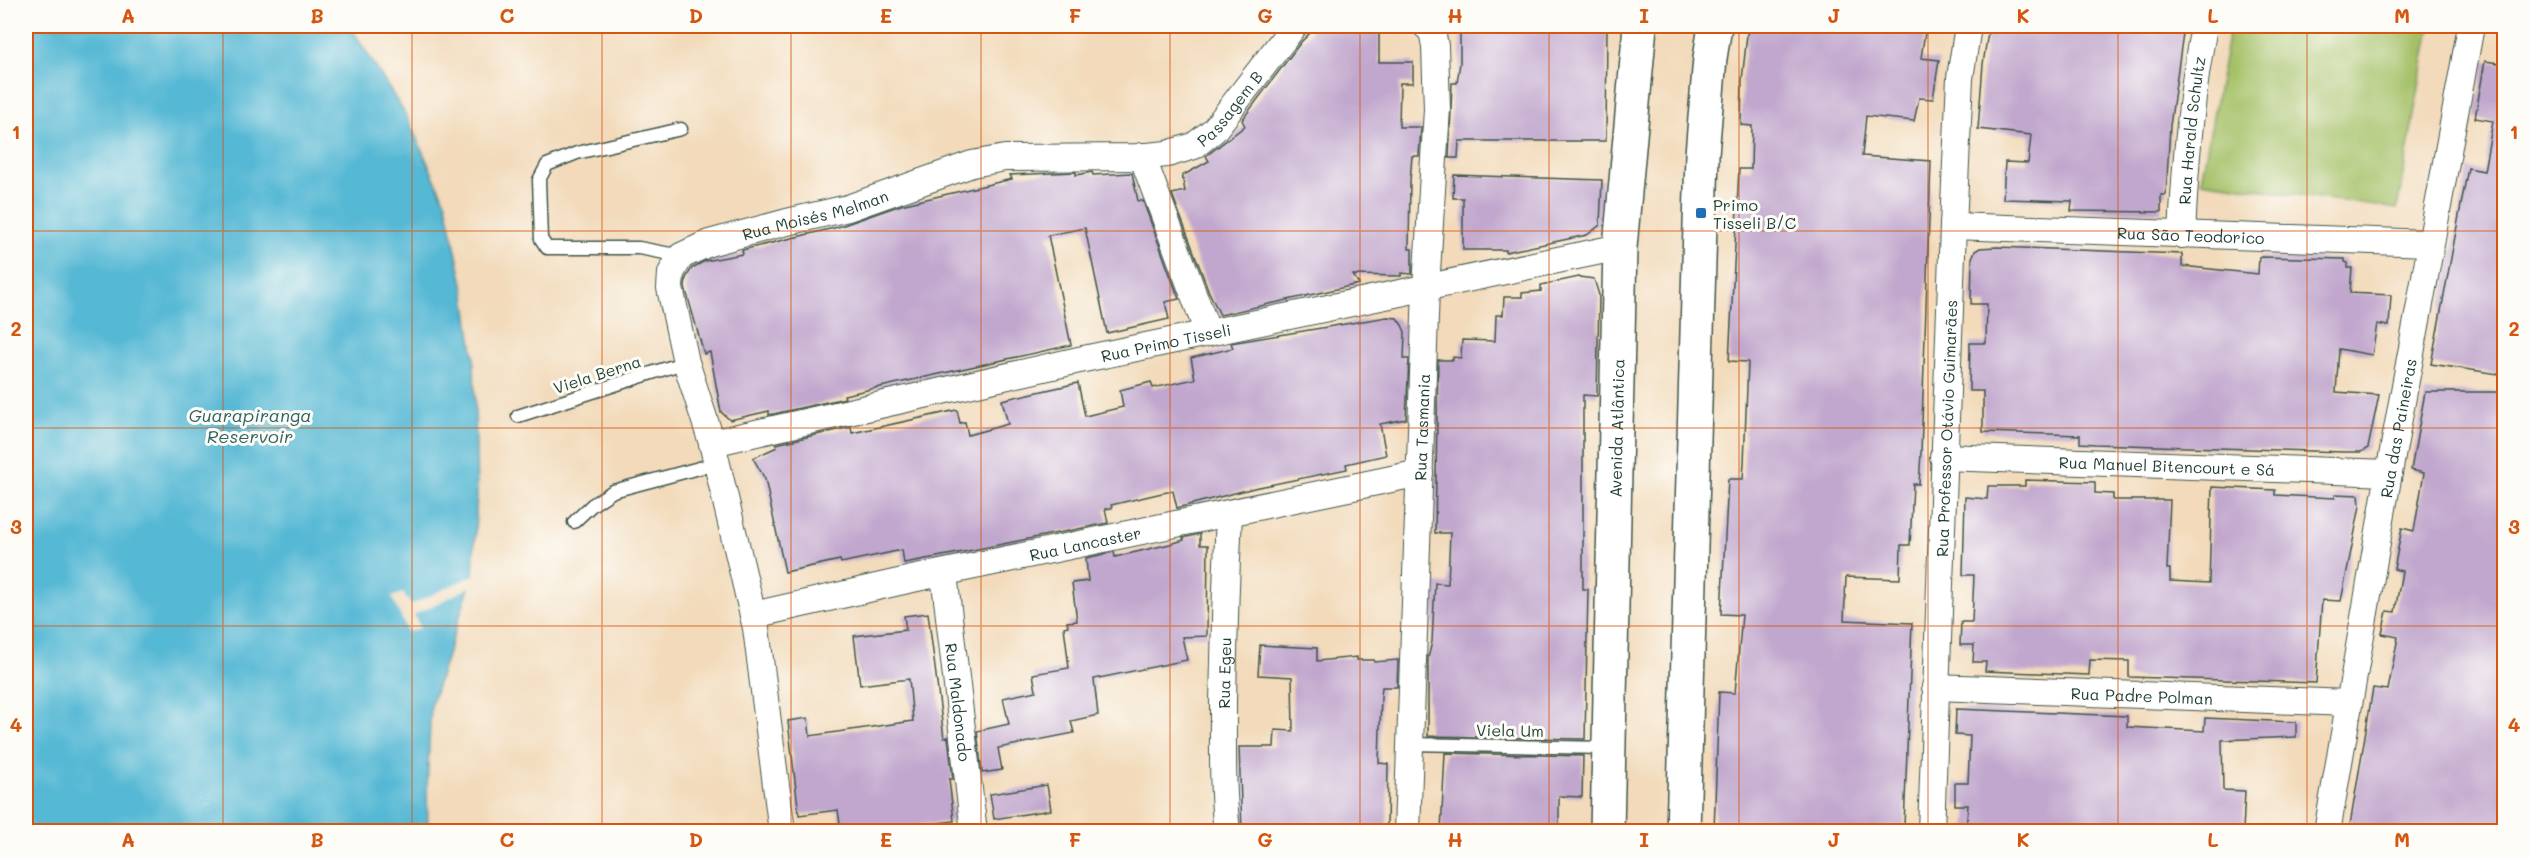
<svg xmlns="http://www.w3.org/2000/svg" width="2530" height="857" font-family="Mali,sans-serif">
  <style>
    .green { fill: #a5c168; stroke: #627f4e; stroke-width: 1.5 }
    .water { fill: #55b8d4; stroke: #3a7a84; stroke-width: 1.5 }
    .pier { fill: #f2daba }
    .building { fill: #c1a7cd }
    .lines { fill: none; stroke-linecap: round; stroke-linejoin: round }
    .lane-casing { stroke: #3f5548; stroke-width: 15 }
    .street-casing { stroke: #3f5548; stroke-width: 28 }
    .primary-casing { stroke: #3f5548; stroke-width: 36 }
    .lane { stroke: #fff; stroke-width: 12 }
    .street { stroke: #fff; stroke-width: 26 }
    .primary { stroke: #fff; stroke-width: 33 }
    .grid { fill: none; stroke: #d45610; stroke-width: 1.5; stroke-opacity: 0.55 }
    .poi-dot { fill: #1f6fb2; stroke: #fdfcf7; stroke-width: 2 }
    .labels { text-anchor: middle; dominant-baseline: central; stroke-width: 6; stroke-linejoin: round; paint-order: stroke }
    .street-label { font-size: 16px; fill: #1f3d34; stroke: #fdfcf7 }
    .poi-label { font-size: 16px; fill: #1f3d34; stroke: #fdfcf7; text-anchor: start }
    .water-label { font-size: 18px; font-style: italic; fill: #2f6264; stroke: #fdfcf7 }
    .neatline { fill: none; stroke: #d45610; stroke-width: 2 }
    .grid-label { font-size: 20px; text-anchor: middle; font-weight: bold; fill: #d45610 }
  </style>
  <rect width="100%" height="100%" fill="#fdfcf7"/>
  <filter id="ink" filterUnits="userSpaceOnUse"><feTurbulence type="fractalNoise" baseFrequency=".0167" numOctaves="2"/><feDisplacementMap in="SourceGraphic" scale="12" xChannelSelector="R" yChannelSelector="G"/><feConvolveMatrix kernelMatrix="1 2 1 2 8 2 1 2 1" color-interpolation-filters="sRGB"/></filter>
  <filter id="wash" filterUnits="userSpaceOnUse"><feTurbulence type="fractalNoise" baseFrequency=".008" numOctaves="4" result="noise"/><feDisplacementMap in="SourceGraphic" scale="24" xChannelSelector="R" yChannelSelector="G"/><feGaussianBlur stdDeviation="1.35" result="paint"/><feColorMatrix in="noise" values="0 0 0 0 0 0 0 0 0 0 0 0 0 0 0 0 0 1.4 0 .05"/><feComposite in="paint" operator="in"/></filter>
  <g filter="url(#wash)">
    <rect width="100%" height="100%" fill="#f2daba"/>
    <path class="green" d="M 2230,26 L 2430,26 L 2397,209 L 2201,181 Z"/>
    <path class="water" d="M 26,26 L 350,26 L 407,117 L 446,204 L 464,289 L 474,358 L 477,493 L 473,575 L 431,705 L 427,788 L 428,831 L 26,831 Z"/>
    <path class="pier" d="M 476,574 L 474,585 L 414,615 L 420,628 L 408,632 L 392,597 L 403,593 L 411,605 Z"/>
    <g id="blocks">
      <path class="building" d="M 1310,26 L 1370,26 L 1379,28 L 1379,62 L 1413,62 L 1413,83 L 1400,83 L 1399,127 L 1421,127 L 1419,156 L 1412,156 L 1410,181 L 1409,249 L 1412,249 L 1412,274 L 1401,273 L 1401,276 L 1353,275 L 1359,284 L 1220,315 L 1209,292 L 1172,194 L 1185,191 L 1182,176 L 1209,161 L 1206,156 L 1245,126 L 1242,120 L 1301,42 L 1311,32 Z
        M 1460,26 L 1607,26 L 1606,141 L 1459,141 L 1458,158 L 1449,158 L 1452,83 L 1457,83 L 1460,63 Z
        M 1748,26 L 1926,26 L 1921,58 L 1939,60 L 1933,99 L 1919,98 L 1914,121 L 1866,116 L 1862,156 L 1931,161 L 1921,453 L 1919,484 L 1913,484 L 1910,545 L 1901,545 L 1900,579 L 1846,577 L 1844,620 L 1912,623 L 1904,827 L 1890,826 L 1890,831 L 1714,831 L 1719,692 L 1735,693 L 1742,615 L 1721,614 L 1728,479 L 1743,479 L 1744,463 L 1748,362 L 1729,361 L 1739,169 L 1751,169 L 1752,126 L 1741,125 L 1742,80 Z
        M 1989,26 L 2184,26 L 2170,126 L 2166,195 L 2161,195 L 2161,212 L 2071,211 L 2072,201 L 2003,199 L 2005,162 L 2028,163 L 2031,135 L 1978,129 L 1983,64 Z
        M 2485,61 L 2505,64 L 2505,375 L 2431,364 L 2468,168 L 2484,171 L 2493,121 L 2475,118 Z
        M 1076,172 L 1076,175 L 1092,172 L 1093,175 L 1132,173 L 1138,201 L 1143,201 L 1179,299 L 1165,302 L 1169,319 L 1107,333 L 1085,228 L 1048,235 L 1071,345 L 844,395 L 845,398 L 769,415 L 769,411 L 730,420 L 721,412 L 710,352 L 704,354 L 685,287 L 686,278 L 692,268 L 705,261 L 743,254 L 742,250 L 838,227 L 901,205 L 1012,179 L 1010,175 Z
        M 1454,175 L 1602,180 L 1600,225 L 1587,235 L 1506,252 L 1506,250 L 1463,250 L 1463,198 L 1453,198 Z
        M 1997,247 L 2182,254 L 2182,266 L 2258,274 L 2259,257 L 2345,259 L 2345,262 L 2348,263 L 2348,268 L 2352,268 L 2350,293 L 2391,295 L 2389,326 L 2377,324 L 2372,355 L 2339,349 L 2336,392 L 2379,395 L 2368,448 L 2361,452 L 2344,452 L 2095,444 L 2080,443 L 2080,435 L 1983,432 L 1983,391 L 1969,391 L 1970,343 L 1986,343 L 1987,304 L 1971,304 L 1972,258 L 1975,251 L 1980,248 Z
        M 1579,277 L 1594,279 L 1599,295 L 1597,396 L 1583,395 L 1583,589 L 1588,589 L 1585,739 L 1428,736 L 1428,658 L 1432,642 L 1435,583 L 1448,584 L 1450,533 L 1435,533 L 1438,360 L 1453,360 L 1453,357 L 1461,358 L 1462,340 L 1495,341 L 1496,315 L 1503,315 L 1504,297 L 1522,297 L 1522,293 L 1541,291 L 1541,285 Z
        M 1387,317 L 1397,318 L 1402,325 L 1405,332 L 1404,359 L 1409,359 L 1406,419 L 1380,424 L 1386,455 L 1346,464 L 1347,469 L 1254,488 L 1177,508 L 1173,491 L 1162,493 L 1111,505 L 1112,508 L 1105,509 L 1108,523 L 953,554 L 904,563 L 902,550 L 841,563 L 840,560 L 785,572 L 765,479 L 753,458 L 777,447 L 776,444 L 851,427 L 852,433 L 957,410 L 960,423 L 965,422 L 968,435 L 1008,424 L 1002,400 L 1078,383 L 1085,416 L 1123,407 L 1120,390 L 1151,382 L 1153,388 L 1195,379 L 1191,358 L 1233,348 L 1231,343 Z
        M 2425,392 L 2505,392 L 2505,831 L 2349,831 L 2373,688 L 2388,690 L 2398,637 L 2382,634 L 2387,611 L 2395,612 L 2402,571 L 2394,569 L 2402,528 L 2414,531 L 2424,473 L 2411,470 Z
        M 2025,480 L 2095,482 L 2095,493 L 2113,494 L 2113,500 L 2170,500 L 2167,569 L 2170,569 L 2170,581 L 2209,583 L 2212,487 L 2275,490 L 2275,495 L 2335,498 L 2335,494 L 2359,495 L 2360,506 L 2341,601 L 2322,600 L 2316,683 L 2129,677 L 2129,661 L 2090,660 L 2089,675 L 1985,671 L 1986,662 L 1973,662 L 1974,645 L 1960,645 L 1961,622 L 1972,622 L 1974,575 L 1963,575 L 1965,497 L 1987,499 L 1988,486 L 2025,486 Z
        M 1200,534 L 1200,545 L 1208,545 L 1207,636 L 1182,637 L 1187,660 L 1094,679 L 1098,715 L 1071,721 L 1074,733 L 998,748 L 1002,770 L 982,773 L 977,731 L 1009,724 L 1003,698 L 1036,691 L 1033,674 L 1069,668 L 1064,627 L 1068,626 L 1067,622 L 1077,621 L 1072,583 L 1088,581 L 1086,558 L 1114,552 L 1115,557 L 1170,544 L 1184,540 L 1183,538 Z
        M 928,613 L 944,738 L 948,737 L 953,779 L 949,779 L 954,821 L 906,827 L 907,831 L 841,831 L 838,810 L 799,815 L 788,721 L 808,718 L 810,736 L 913,721 L 909,679 L 860,685 L 854,636 L 906,630 L 904,616 Z
        M 1260,645 L 1317,648 L 1317,661 L 1357,657 L 1357,660 L 1374,660 L 1374,662 L 1398,660 L 1397,687 L 1382,687 L 1381,696 L 1379,763 L 1388,764 L 1387,831 L 1242,831 L 1239,747 L 1274,747 L 1275,730 L 1293,731 L 1292,677 L 1258,675 Z
        M 1956,709 L 2127,716 L 2127,727 L 2204,731 L 2205,718 L 2296,722 L 2296,737 L 2222,740 L 2223,790 L 2245,791 L 2243,831 L 1966,831 L 1968,805 L 1955,805 L 1955,783 L 1968,783 L 1970,736 L 1955,735 Z
        M 1445,753 L 1583,756 L 1582,797 L 1559,796 L 1559,831 L 1441,831 Z
        M 1047,785 L 1051,810 L 994,819 L 990,794 Z"/>
    </g>
  </g>
  <g filter="url(#ink)">
    <use href="#blocks" fill-opacity="0" stroke="#3f5548" stroke-width="1.5"/>
    <g class="lines">
      <defs>
        <path id="lane" d="M 681,129 L 577,153 L 547,165 L 539,180 L 541,239 L 547,248 L 639,248 L 681,256
          M 518,416 L 686,362
          M 574,522 L 592,505 L 613,491 L 718,463
          M 1410,744 L 1606,748"/>
        <g id="street">
          <path d="M 1142,156 L 1208,333"/>
          <path id="s1" d="M 1953,226 L 2430,243"/>
          <path id="s2" d="M 2182,235 C 2185,165 2191,95 2204,26"/>
          <path id="s3" d="M 712,443 L 1079,360 L 1620,247"/>
          <path id="s4" d="M 1943,457 L 2389,473"/>
          <path id="s5" d="M 944,574 L 974,832"/>
          <path id="s6" d="M 753,615 L 912,579 L 1420,473"/>
          <path id="s7" d="M 1935,687 L 2348,703"/>
          <path id="s8" d="M 782,832 L 756,628 L 712,443 L 686,362 L 670,288 L 671,273 L 681,256 L 709,243 L 787,222 L 848,208 L 972,164 L 1005,158 L 1137,157 L 1167,154 L 1194,146 L 1214,130 L 1294,26"/>
          <path id="s9" d="M 1227,832 C 1222,789 1223,745 1223,703 C 1224,639 1226,577 1229,514"/>
          <path id="s10" d="M 1407,832 L 1426,288 L 1437,109 L 1435,46 L 1432,31 L 1426,26"/>
          <path id="s11" d="M 1931,832 L 1953,226 L 1960,78 L 1968,26"/>
          <path id="s12" d="M 2327,832 L 2389,473 L 2471,26"/>
        </g>
        <g id="primary">
          <path id="s13" d="M 1607,832 L 1620,247 L 1640,26"/>
          <path d="M 1683,832 L 1702,154 L 1710,58 L 1715,26"/>
        </g>
      </defs>
      <use href="#lane" class="lane-casing"/>
      <use href="#street" class="street-casing"/>
      <use href="#primary" class="primary-casing"/>
      <use href="#lane" class="lane"/>
      <use href="#street" class="street"/>
      <use href="#primary" class="primary"/>
    </g>
  </g>
  <path class="grid" d="M 223,26 L 223,832M 412,26 L 412,832M 602,26 L 602,832M 791,26 L 791,832M 981,26 L 981,832M 1170,26 L 1170,832M 1360,26 L 1360,832M 1549,26 L 1549,832M 1739,26 L 1739,832M 1928,26 L 1928,832M 2118,26 L 2118,832M 2307,26 L 2307,832M 26,231 L 2504,231M 26,428 L 2504,428M 26,626 L 2504,626"/>
  <rect class="poi-dot" x="1695" y="207" width="12" height="12" rx="3"/>
  <g class="labels">
    <g class="street-label">
      <text stroke="none"><textPath href="#s8" startOffset="1173">Passagem B</textPath></text>
      <text stroke="none"><textPath href="#s2" startOffset="105">Rua Harald Schultz</textPath></text>
      <text stroke="none"><textPath href="#s8" startOffset="732">Rua Moisés Melman</textPath></text>
      <text stroke="none"><textPath href="#s1" startOffset="238">Rua São Teodorico</textPath></text>
      <text stroke="none"><textPath href="#s3" startOffset="465">Rua Primo Tisseli</textPath></text>
      <text transform="translate(597 374) rotate(-18)">Viela Berna</text>
      <text stroke="none"><textPath href="#s10" startOffset="405">Rua Tasmania</textPath></text>
      <text stroke="none"><textPath href="#s13" startOffset="404">Avenida Atlântica</textPath></text>
      <text stroke="none"><textPath href="#s11" startOffset="404">Rua Professor Otávio Guimarães</textPath></text>
      <text stroke="none"><textPath href="#s12" startOffset="410">Rua das Paineiras</textPath></text>
      <text stroke="none"><textPath href="#s4" startOffset="224">Rua Manuel Bitencourt e Sá</textPath></text>
      <text stroke="none"><textPath href="#s6" startOffset="340">Rua Lancaster</textPath></text>
      <text stroke="none"><textPath href="#s9" startOffset="159">Rua Egeu</textPath></text>
      <text stroke="none"><textPath href="#s7" startOffset="207">Rua Padre Polman</textPath></text>
      <text stroke="none"><textPath href="#s5" startOffset="129">Rua Maldonado</textPath></text>
      <text transform="translate(1510 730) rotate(1)">Viela Um</text>
    </g>
    <g class="poi-label">
      <text x="1713" y="204">Primo<tspan x="1713" dy="18">Tisseli B/C</tspan></text>
    </g>
    <g class="water-label">
      <text x="250" y="415">Guarapiranga<tspan x="250" dy="21">Reservoir</tspan></text>
    </g>
  </g>
  <rect width="2530" height="857" fill="none" stroke="#fdfcf7" stroke-width="66"/>
  <rect x="33" y="33" width="2464" height="791" class="neatline"/>
  <g class="grid-label">
    <text x="128" y="23">A</text>
    <text x="317" y="23">B</text>
    <text x="507" y="23">C</text>
    <text x="696" y="23">D</text>
    <text x="886" y="23">E</text>
    <text x="1075" y="23">F</text>
    <text x="1265" y="23">G</text>
    <text x="1455" y="23">H</text>
    <text x="1644" y="23">I</text>
    <text x="1834" y="23">J</text>
    <text x="2023" y="23">K</text>
    <text x="2213" y="23">L</text>
    <text x="2402" y="23">M</text>
    <text x="16" y="139">1</text>
    <text x="2514" y="139">1</text>
    <text x="16" y="336">2</text>
    <text x="2514" y="336">2</text>
    <text x="16" y="534">3</text>
    <text x="2514" y="534">3</text>
    <text x="16" y="732">4</text>
    <text x="2514" y="732">4</text>
    <text x="128" y="847">A</text>
    <text x="317" y="847">B</text>
    <text x="507" y="847">C</text>
    <text x="696" y="847">D</text>
    <text x="886" y="847">E</text>
    <text x="1075" y="847">F</text>
    <text x="1265" y="847">G</text>
    <text x="1455" y="847">H</text>
    <text x="1644" y="847">I</text>
    <text x="1834" y="847">J</text>
    <text x="2023" y="847">K</text>
    <text x="2213" y="847">L</text>
    <text x="2402" y="847">M</text>
  </g>
</svg>
